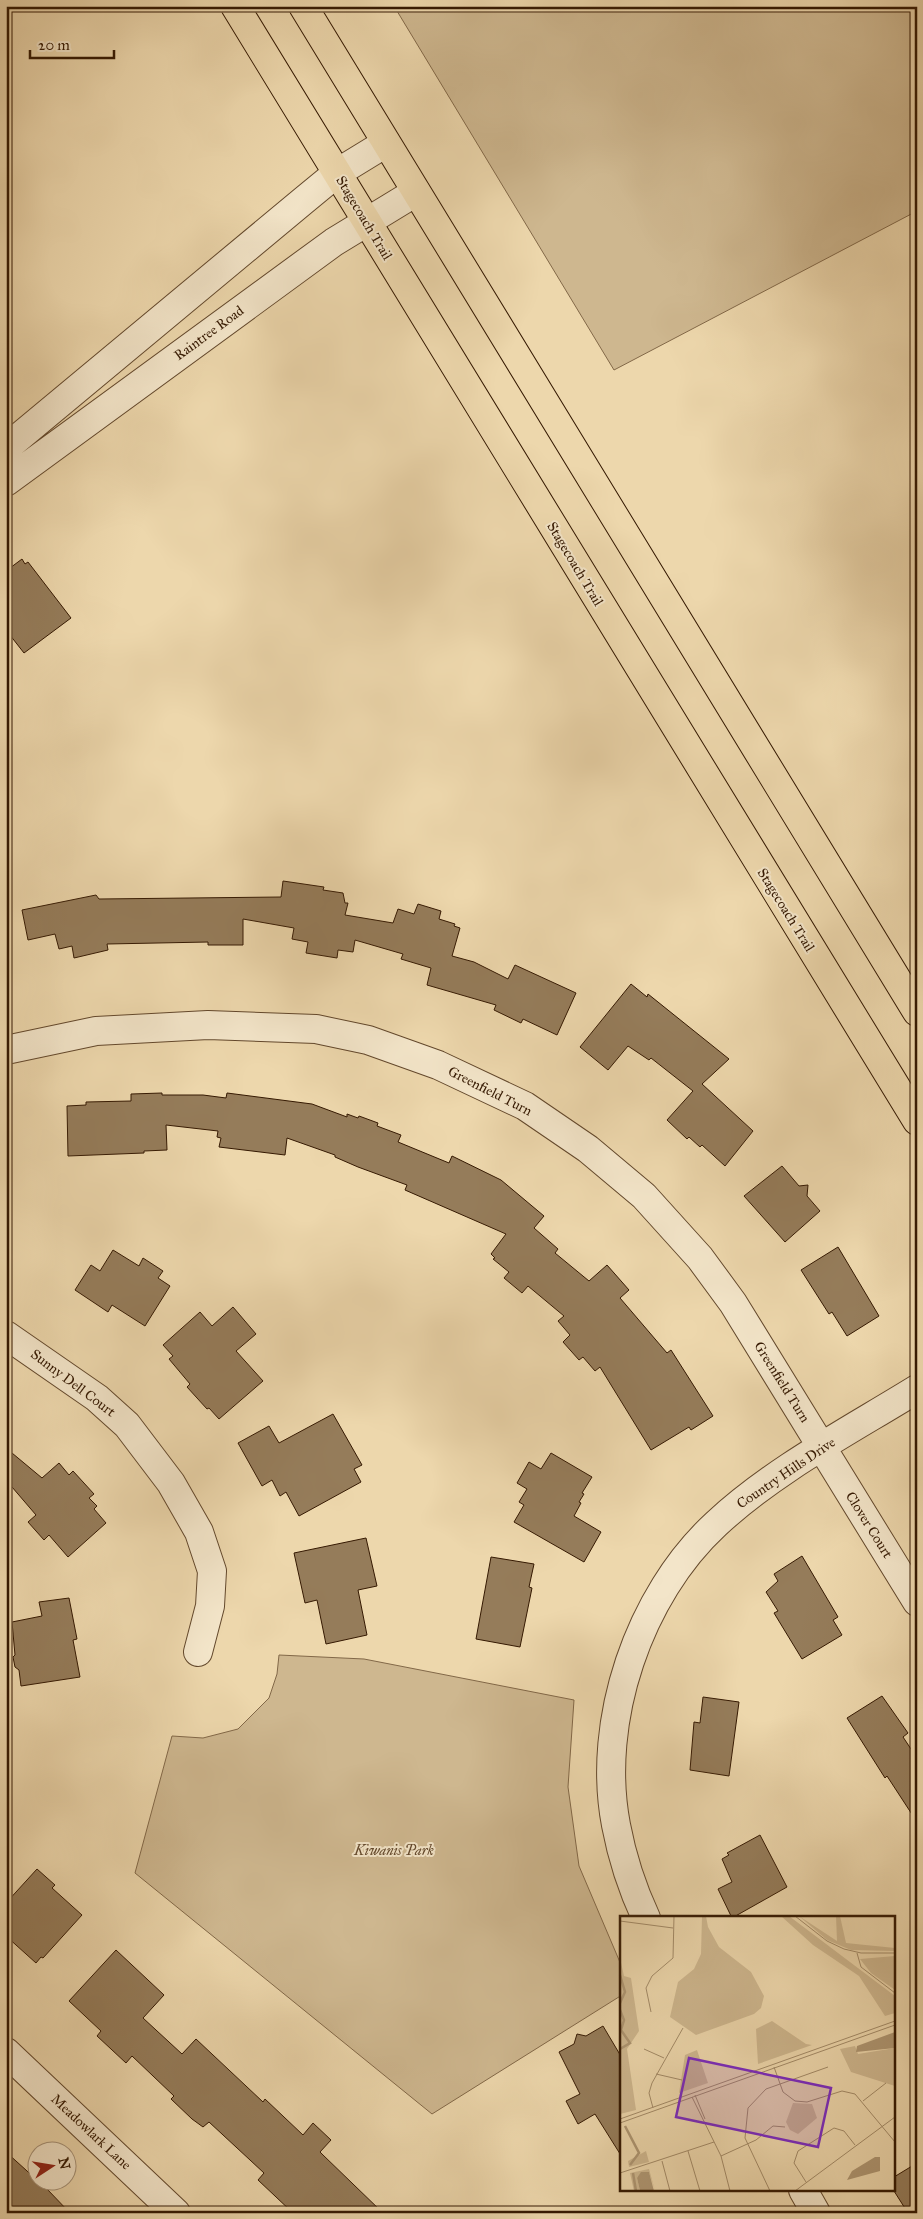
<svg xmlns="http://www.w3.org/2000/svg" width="923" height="2219" font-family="'IM FELL Great Primer',serif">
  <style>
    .green { fill: #ceb78f; stroke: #826848 }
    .building { fill: #957c5a; stroke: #351902 }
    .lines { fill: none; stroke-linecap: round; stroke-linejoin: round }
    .minor-casing { stroke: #63482c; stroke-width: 30 }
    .major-casing { stroke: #351902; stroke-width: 30 }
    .minor { stroke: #f3e5c9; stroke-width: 28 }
    .major { stroke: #edd7ac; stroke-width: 28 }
    .labels { text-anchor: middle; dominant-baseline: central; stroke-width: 4; stroke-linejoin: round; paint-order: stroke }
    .street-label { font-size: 14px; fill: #351902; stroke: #f3e5c9 }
    .park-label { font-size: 14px; font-style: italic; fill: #63482c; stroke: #f3e5c9 }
    .inset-river { fill: none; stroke: #ae9672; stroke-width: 2.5 }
    .inset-road { fill: none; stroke: #a38b68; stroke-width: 1 }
    .view { fill: #7b2cbf; fill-opacity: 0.15; stroke: #7b2cbf; stroke-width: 2.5 }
    .inset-edge { fill: none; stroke: #351902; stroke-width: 2.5 }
  </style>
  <rect width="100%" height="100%" fill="#edd7ac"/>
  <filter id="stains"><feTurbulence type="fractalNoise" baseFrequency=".004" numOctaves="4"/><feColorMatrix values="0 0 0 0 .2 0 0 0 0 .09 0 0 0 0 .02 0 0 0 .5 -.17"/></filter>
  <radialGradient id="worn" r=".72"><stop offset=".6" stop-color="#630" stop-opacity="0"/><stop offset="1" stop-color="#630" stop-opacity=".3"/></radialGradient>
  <path class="green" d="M 394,6 L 917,6 L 917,211 L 614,370 Z
    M 279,1655 L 364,1659 L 574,1700 L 568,1787 L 579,1866 L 622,1967 L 622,1995 L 432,2114 L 135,1873 L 172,1736 L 203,1738 L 238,1729 L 269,1698 L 277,1674 Z"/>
  <path class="building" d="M 22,559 L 25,564 L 28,562 L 71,618 L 24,653 L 6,630 L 6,571 Z
    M 283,881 L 324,887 L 323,890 L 343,893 L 345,903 L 348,903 L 345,915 L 393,923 L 398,909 L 414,914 L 418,904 L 441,911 L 439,919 L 455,924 L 454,926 L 460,928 L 452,956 L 474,962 L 508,979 L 515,965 L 576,993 L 557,1035 L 523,1019 L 521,1023 L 494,1010 L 496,1005 L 427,985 L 431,968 L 401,959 L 403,954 L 355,940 L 353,952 L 338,950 L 337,958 L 306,953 L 308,942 L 292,939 L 294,928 L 243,919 L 243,945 L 208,945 L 208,942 L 107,944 L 108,950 L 74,958 L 72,946 L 59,949 L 55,934 L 28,940 L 22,910 L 96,895 L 99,899 L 281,897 Z
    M 631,984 L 647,997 L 648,994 L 729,1059 L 702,1084 L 753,1131 L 725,1166 L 702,1145 L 700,1147 L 689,1137 L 687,1139 L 667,1120 L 693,1091 L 651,1058 L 649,1060 L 628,1046 L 608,1070 L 580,1047 Z
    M 162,1093 L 162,1095 L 203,1095 L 226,1098 L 227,1093 L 312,1104 L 347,1117 L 347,1114 L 358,1118 L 359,1116 L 378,1123 L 377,1126 L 401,1135 L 398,1142 L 449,1163 L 452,1156 L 501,1180 L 544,1216 L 534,1228 L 558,1249 L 555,1253 L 589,1281 L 607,1265 L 629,1290 L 620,1298 L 667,1353 L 671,1350 L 713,1416 L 691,1430 L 689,1427 L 651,1450 L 600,1367 L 595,1371 L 583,1357 L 579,1360 L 563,1342 L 570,1335 L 558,1321 L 564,1316 L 528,1286 L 522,1293 L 504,1278 L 509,1272 L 493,1259 L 495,1258 L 491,1254 L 506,1234 L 405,1190 L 407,1185 L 358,1167 L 335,1157 L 335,1155 L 287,1138 L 285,1155 L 219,1147 L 221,1138 L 217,1137 L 218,1131 L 166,1125 L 167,1150 L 144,1151 L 144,1153 L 68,1156 L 67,1106 L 86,1105 L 86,1102 L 131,1101 L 131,1094 Z
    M 782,1166 L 799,1186 L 808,1185 L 807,1196 L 820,1211 L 785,1242 L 744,1196 Z
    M 838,1247 L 879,1316 L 847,1336 L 832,1312 L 829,1314 L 801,1270 Z
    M 113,1250 L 139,1266 L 143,1258 L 163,1271 L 158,1278 L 170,1286 L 145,1326 L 112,1305 L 108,1312 L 75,1290 L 91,1265 L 100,1271 Z
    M 233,1307 L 256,1334 L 236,1351 L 263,1381 L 219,1419 L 209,1408 L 207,1409 L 187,1387 L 190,1384 L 169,1359 L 173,1356 L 163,1345 L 200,1312 L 212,1326 Z
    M 333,1414 L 362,1465 L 354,1469 L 361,1482 L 299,1516 L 286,1492 L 280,1496 L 272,1480 L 262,1486 L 238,1443 L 269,1426 L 279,1443 Z
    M 6,1448 L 42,1478 L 59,1463 L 69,1475 L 73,1471 L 94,1494 L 89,1498 L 97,1506 L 94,1509 L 106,1523 L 68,1557 L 49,1535 L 44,1540 L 28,1522 L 36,1515 L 6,1480 Z
    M 551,1453 L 592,1477 L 582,1493 L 584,1494 L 579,1502 L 581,1503 L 574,1516 L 601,1532 L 584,1562 L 514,1522 L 524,1505 L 519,1502 L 527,1489 L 517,1483 L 529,1462 L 541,1469 Z
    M 366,1538 L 377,1586 L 358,1590 L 367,1635 L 326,1644 L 317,1600 L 305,1603 L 294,1553 Z
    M 802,1556 L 838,1617 L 833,1620 L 842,1635 L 802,1659 L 774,1613 L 778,1611 L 766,1592 L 778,1581 L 774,1574 Z
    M 491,1557 L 534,1564 L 529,1587 L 532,1588 L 520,1647 L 476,1639 Z
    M 69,1598 L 77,1639 L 73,1640 L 80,1677 L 21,1686 L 19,1670 L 15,1667 L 13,1657 L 15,1655 L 12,1622 L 42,1616 L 39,1602 Z
    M 882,1696 L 908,1733 L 903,1737 L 917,1758 L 917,1822 L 887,1776 L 885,1778 L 847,1718 Z
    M 703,1697 L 739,1702 L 729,1776 L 690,1770 L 694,1722 L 700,1723 Z
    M 760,1835 L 787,1887 L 732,1918 L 718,1889 L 732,1882 L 722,1859 L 729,1855 L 727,1853 Z
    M 37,1869 L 55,1885 L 52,1888 L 82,1915 L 43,1958 L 41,1957 L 36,1963 L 6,1936 L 6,1903 Z
    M 116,1950 L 164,1995 L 143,2018 L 182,2054 L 196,2039 L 263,2102 L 265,2099 L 303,2135 L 313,2123 L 331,2140 L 320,2152 L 323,2155 L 383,2213 L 293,2213 L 258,2180 L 264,2173 L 209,2122 L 203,2127 L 192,2119 L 171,2099 L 174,2096 L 132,2056 L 126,2063 L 97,2036 L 101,2031 L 69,2001 Z
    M 603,2026 L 622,2058 L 622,2157 L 595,2114 L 578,2124 L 566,2101 L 580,2094 L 559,2052 L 574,2044 L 577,2034 L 586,2036 Z
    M 6,2152 L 47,2189 L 70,2213 L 6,2213 Z
    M 917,2163 L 917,2213 L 908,2213 L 894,2191 L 894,2177 Z"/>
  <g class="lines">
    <defs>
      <path id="minor" d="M 6,448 L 303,201 L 337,173 L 386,143
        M 6,482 L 334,242 L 416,192
        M 6,1050 L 96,1031 L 208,1025 L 316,1029 L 368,1040 L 438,1065 L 525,1106 L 588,1149 L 644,1196 L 700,1258 L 733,1303 L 917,1602
        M 6,1335 L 97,1398 L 127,1425 L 171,1483 L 199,1532 L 212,1571 L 210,1606 L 198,1652
        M 646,1918 C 632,1888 622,1857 616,1825 C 596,1721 639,1595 716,1524 C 774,1470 849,1431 917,1389
        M 6,2052 L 176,2213
        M 803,2190 L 816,2213"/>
      <path id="major" d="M 235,6 L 917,1121
        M 303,6 L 917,1012"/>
    </defs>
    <use href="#minor" class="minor-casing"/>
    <use href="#major" class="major-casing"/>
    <use href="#minor" class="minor"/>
    <use href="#major" class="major"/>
  </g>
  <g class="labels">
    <g class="street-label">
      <text transform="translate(364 218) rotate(59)">Stagecoach Trail</text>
      <text transform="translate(209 333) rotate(-36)">Raintree Road</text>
      <text transform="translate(575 564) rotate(59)">Stagecoach Trail</text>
      <text transform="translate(786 910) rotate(58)">Stagecoach Trail</text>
      <text transform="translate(490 1091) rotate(27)">Greenfield Turn</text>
      <text transform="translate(782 1382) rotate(58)">Greenfield Turn</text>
      <text transform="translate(73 1383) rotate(37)">Sunny Dell Court</text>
      <text transform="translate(786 1473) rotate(-34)">Country Hills Drive</text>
      <text transform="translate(869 1525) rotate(58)">Clover Court</text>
      <text transform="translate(91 2132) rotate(43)">Meadowlark Lane</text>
    </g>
    <g class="park-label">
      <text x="394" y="1850">Kiwanis Park</text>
    </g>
  </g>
  <g transform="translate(620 1916)">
    <rect width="275" height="275" fill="#edd7ac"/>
    <path d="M 82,0 L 86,0 L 88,11 L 99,31 L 131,56 L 144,80 L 141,92 L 134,98 L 76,119 L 50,101 L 58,66 L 74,53 L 81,38 ZM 161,0 L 169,0 L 275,80 L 275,97 L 265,100 L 239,60 L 193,29 ZM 179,0 L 217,25 L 216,0 L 220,0 L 226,27 L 275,32 L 275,35 L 231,34 L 207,24 ZM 275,40 L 275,74 L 251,57 L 240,43 ZM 0,42 L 4,60 L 11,62 L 19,115 L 7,133 L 16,194 L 0,198 ZM 152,105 L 186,128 L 192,129 L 138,148 L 136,113 ZM 235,130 L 238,138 L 275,132 L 275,170 L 231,156 L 220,133 ZM 77,134 L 88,167 L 59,177 L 65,139 ZM 173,187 L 192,188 L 197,202 L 178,218 L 170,214 L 166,206 ZM 26,235 L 29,246 L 9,251 L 8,245 ZM 29,253 L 35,275 L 29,256 L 17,262 L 20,275 L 14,275 L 10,257 Z" fill="#ceb78f"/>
    <path d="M 275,116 L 275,132 L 236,136 L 237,130 ZM 255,241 L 260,241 L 260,255 L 227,264 L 232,255 ZM 21,256 L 29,256 L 34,275 L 20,275 L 17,262 Z" fill="#ae9672"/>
    <path class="inset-river" d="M 0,59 L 5,76 L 0,87M 0,94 L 4,104 L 1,114 L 10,127 L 0,133M 5,210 L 19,237 L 10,249M 13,257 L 16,275"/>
    <path class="inset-road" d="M 175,0 L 207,25 L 224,33 L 241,37 L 275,37M 0,5 L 53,12M 237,37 L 241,51 L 275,77M 31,96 L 26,72 L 32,60 L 53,42 L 54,0M 24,133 L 44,142M 154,151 L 163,176 L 175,185 L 187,186 L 222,175 L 235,178 L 275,226M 36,158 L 62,164M 75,179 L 85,203M 72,181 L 101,240 L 110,275M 243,185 L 266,167M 33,192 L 29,177 L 32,167 L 63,112M 0,203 L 275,105M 0,207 L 275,109M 68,235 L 80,275M 101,240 L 136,224 L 153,210 L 165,211M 42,245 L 50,275M 0,257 L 94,226M 186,266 L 174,247 L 178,235 L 214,212 L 224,215 L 235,229M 150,275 L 125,222 L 128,192 L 146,173 L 208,151M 175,275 L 275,201"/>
    <path class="view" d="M 69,142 L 211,172 L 198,231 L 56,201 Z"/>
    <rect width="275" height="275" class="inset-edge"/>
  </g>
  <rect width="923" height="2219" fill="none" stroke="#edd7ac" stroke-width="25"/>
  <rect x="8" y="8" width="908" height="2204" fill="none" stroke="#351902" stroke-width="2.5"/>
  <rect x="12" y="12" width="898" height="2194" fill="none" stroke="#351902"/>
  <g transform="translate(52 2166) rotate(78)"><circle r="24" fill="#f3e5c9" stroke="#a79379"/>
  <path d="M0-4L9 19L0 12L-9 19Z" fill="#8f2418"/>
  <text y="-8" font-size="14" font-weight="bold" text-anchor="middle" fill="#351902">N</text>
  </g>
  <path d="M30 50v8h84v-8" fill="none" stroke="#351902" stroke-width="2.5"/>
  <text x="38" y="50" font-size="15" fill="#351902" stroke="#f3e5c9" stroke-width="4" paint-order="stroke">20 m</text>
  <rect width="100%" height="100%" filter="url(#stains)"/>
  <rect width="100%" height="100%" fill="url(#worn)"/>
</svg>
